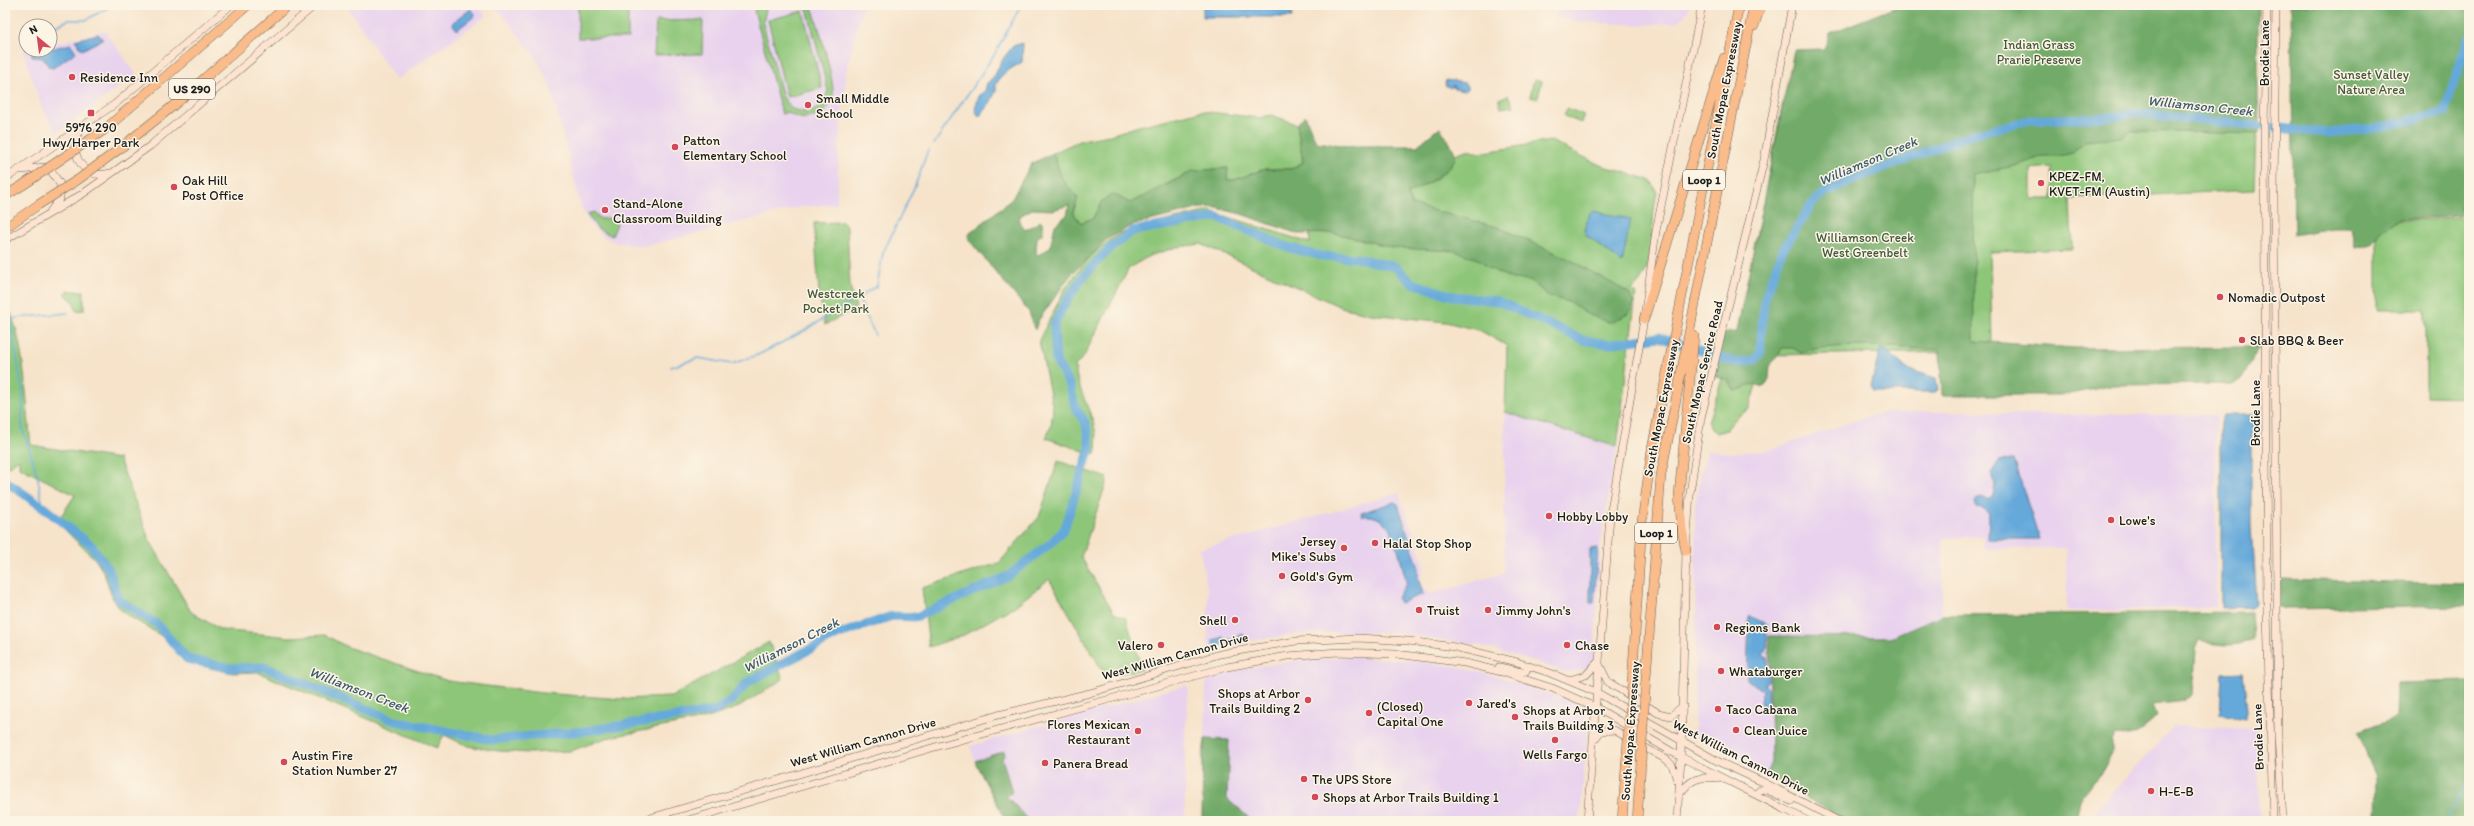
<svg xmlns="http://www.w3.org/2000/svg" width="2474" height="826" font-family="Itim,sans-serif">
  <style>
    .built { fill: #e8d2ee }
    .green { fill: #8ec679; stroke: #55714a; fill-rule: evenodd }
    .forest { fill: #72ab69; stroke: #476442; fill-rule: evenodd }
    .water { fill: #65a9da; stroke: #40627b }
    .lines { fill: none; stroke-linecap: round; stroke-linejoin: round }
    .stream { stroke: #65a9da; stroke-width: 1.5 }
    .river { stroke: #65a9da; stroke-width: 9 }
    .secondary-casing { stroke: #686259; stroke-width: 8 }
    .motorway-casing { stroke: #686259; stroke-width: 10 }
    .secondary { stroke: #fde4d1; stroke-width: 7 }
    .motorway { stroke: #fabc8b; stroke-width: 9 }
    .motorway-bridge-casing { stroke: #686259; stroke-width: 10; stroke-linecap: butt }
    .motorway-bridge { stroke: #fabc8b; stroke-width: 9 }
    .poi-dot { fill: #d1495b; stroke: #fcf5e5; stroke-width: 1.5 }
    .labels { text-anchor: middle; dominant-baseline: central; stroke-width: 3; stroke-linejoin: round; paint-order: stroke }
    .shield { fill: #fcf5e5; stroke: #5f5d58; stroke-width: 1 }
    .shield-label { font-size: 12px; font-weight: bold; fill: #1c1c1c }
    .park-label { font-size: 13px; fill: #44583d; stroke: #fcf5e5 }
    .street-label { font-size: 13px; fill: #1c1c1c; stroke: #fcf5e5 }
    .poi-label { font-size: 13px; fill: #1c1c1c; stroke: #fcf5e5; text-anchor: start }
    .water-label { font-size: 14px; font-style: italic; fill: #3d5b71; stroke: #fcf5e5 }
  </style>
  <rect width="100%" height="100%" fill="#fcf5e5"/>
  <filter id="ink" filterUnits="userSpaceOnUse"><feTurbulence type="fractalNoise" baseFrequency=".025" numOctaves="2"/><feDisplacementMap in="SourceGraphic" scale="8" xChannelSelector="R" yChannelSelector="G"/><feConvolveMatrix kernelMatrix="1 2 1 2 8 2 1 2 1" color-interpolation-filters="sRGB"/></filter>
  <filter id="wash" filterUnits="userSpaceOnUse"><feTurbulence type="fractalNoise" baseFrequency=".012" numOctaves="4" result="noise"/><feDisplacementMap in="SourceGraphic" scale="16" xChannelSelector="R" yChannelSelector="G"/><feGaussianBlur stdDeviation="0.9" result="paint"/><feColorMatrix in="noise" values="0 0 0 0 0 0 0 0 0 0 0 0 0 0 0 0 0 1.4 0 .05"/><feComposite in="paint" operator="in"/></filter>
  <g filter="url(#wash)">
    <rect width="100%" height="100%" fill="#f6e3ca"/>
    <path class="built" d="M 346,5 L 478,5 L 486,16 L 396,80 Z
      M 495,5 L 863,5 L 847,66 L 839,145 L 837,204 L 801,207 L 645,246 L 617,243 L 603,236 L 591,225 L 582,210 L 549,82 L 535,56 Z
      M 1557,5 L 1689,5 L 1688,11 L 1679,22 L 1644,25 L 1578,22 L 1554,17 Z
      M 105,31 L 136,74 L 57,133 L 41,106 L 23,50 L 50,50 L 50,44 Z
      M 1964,411 L 2004,414 L 2216,415 L 2216,607 L 2067,611 L 2066,548 L 1984,549 L 1983,536 L 1943,538 L 1942,615 L 1891,637 L 1769,636 L 1771,762 L 1766,774 L 1694,735 L 1696,615 L 1695,504 L 1707,450 L 1732,453 L 1769,450 L 1879,413 Z
      M 1505,412 L 1617,447 L 1601,539 L 1594,657 L 1587,669 L 1566,672 L 1479,645 L 1392,633 L 1342,632 L 1300,634 L 1252,640 L 1214,649 L 1208,648 L 1208,593 L 1200,549 L 1399,493 L 1423,561 L 1424,568 L 1420,582 L 1425,591 L 1431,594 L 1504,573 Z
      M 1351,657 L 1407,660 L 1454,666 L 1496,676 L 1574,702 L 1582,707 L 1588,723 L 1580,821 L 1248,821 L 1248,817 L 1227,799 L 1229,740 L 1205,739 L 1206,683 L 1213,676 L 1262,666 L 1302,660 Z
      M 1186,685 L 1189,689 L 1185,733 L 1185,821 L 1006,821 L 977,766 L 970,746 Z
      M 2174,726 L 2258,729 L 2260,821 L 2086,821 Z"/>
    <path class="green" d="M 578,5 L 628,5 L 628,38 L 578,38 Z
      M 761,5 L 767,5 L 763,23 L 783,97 L 792,109 L 808,113 L 821,107 L 828,91 L 808,12 L 804,5 L 811,5 C 817,18 835,83 833,95 C 831,105 825,113 816,116 C 805,120 796,119 787,112 L 782,114 L 754,10 Z
      M 803,11 L 822,88 L 787,97 L 768,20 Z
      M 703,20 L 702,54 L 654,55 L 656,21 Z
      M 1534,79 L 1542,81 L 1538,98 L 1530,97 Z
      M 1508,95 L 1514,106 L 1501,108 L 1499,99 Z
      M 1784,97 L 2256,129 L 2254,190 L 2070,199 L 2072,249 L 1990,252 L 1992,343 L 1974,341 L 1974,352 L 1765,355 L 1749,409 L 1737,417 L 1726,430 L 1717,433 L 1711,429 L 1708,422 L 1737,332 ZM 2052,167 L 2053,199 L 2031,199 L 2031,169 Z
      M 1567,108 L 1584,115 L 1581,123 L 1564,116 Z
      M 1202,111 L 1259,118 L 1271,115 L 1297,124 L 1303,162 L 1291,169 L 1265,169 L 1234,180 L 1227,180 L 1227,168 L 1193,171 L 1130,203 L 1102,201 L 1093,218 L 1081,223 L 1073,213 L 1053,153 L 1081,140 L 1110,135 L 1139,126 Z
      M 1551,141 L 1600,165 L 1647,179 L 1652,182 L 1657,193 C 1649,223 1658,269 1632,290 L 1636,294 L 1617,447 L 1505,412 L 1507,346 L 1481,331 L 1446,322 L 1371,314 L 1341,307 L 1201,244 L 1177,247 L 1149,256 L 1129,268 L 1084,356 L 1075,366 C 1078,398 1103,424 1095,455 L 1046,438 L 1051,426 L 1053,409 L 1039,340 L 1066,287 L 1090,256 L 1107,242 L 1121,233 L 1157,223 L 1210,211 L 1310,243 L 1309,228 L 1411,204 L 1406,194 C 1423,186 1451,175 1455,154 L 1467,150 L 1479,153 Z
      M 594,212 L 600,219 L 609,218 L 617,224 L 612,236 L 597,228 L 587,214 Z
      M 2469,218 L 2469,397 L 2426,396 L 2426,310 L 2377,310 L 2377,221 Z
      M 842,222 L 847,227 L 850,286 L 856,308 L 825,325 L 819,293 L 814,223 Z
      M 67,291 L 84,291 L 84,310 L 76,311 L 74,302 L 65,294 Z
      M 5,300 C 25,336 26,403 31,445 L 119,459 L 149,539 L 191,612 L 221,630 L 289,637 L 325,635 L 347,647 L 448,681 L 542,693 L 621,699 L 671,697 L 769,642 L 783,679 L 739,707 L 708,718 L 606,738 L 571,751 L 529,753 L 499,751 L 468,746 L 444,735 L 437,748 L 257,672 L 233,673 L 210,668 L 187,658 L 160,635 L 124,613 L 114,602 L 104,573 L 95,559 L 57,522 L 75,495 L 19,467 L 19,459 L 5,469 Z
      M 1058,461 L 1108,478 L 1081,557 L 1114,613 L 1126,618 L 1142,669 L 1106,677 L 1049,579 L 1015,606 L 964,635 L 929,647 L 922,588 L 999,563 L 1039,517 Z"/>
    <path class="forest" d="M 1901,5 L 2258,5 L 2258,134 L 2131,131 L 2122,137 L 2085,141 L 2073,153 L 2059,156 L 2044,156 L 2015,166 L 1973,174 L 1974,341 L 2074,348 L 2259,347 L 2242,379 L 2235,384 L 2115,385 L 2064,395 L 1942,395 L 1940,350 C 1905,348 1831,341 1801,353 L 1793,348 L 1782,348 L 1778,356 L 1770,364 L 1769,379 L 1764,387 L 1755,384 L 1735,391 L 1728,380 L 1712,376 L 1722,333 L 1737,332 L 1794,50 L 1824,49 L 1830,33 Z
      M 2291,5 L 2469,5 L 2469,170 L 2460,216 L 2399,219 L 2381,231 L 2371,244 L 2355,248 L 2351,228 L 2333,228 L 2294,235 Z
      M 1305,115 L 1316,142 L 1348,146 L 1417,146 L 1440,127 C 1444,135 1453,146 1455,154 C 1458,169 1417,189 1407,194 L 1412,205 L 1498,227 L 1571,260 L 1629,293 L 1634,304 L 1628,314 L 1613,322 L 1607,322 L 1585,313 L 1571,303 L 1548,296 L 1530,280 L 1512,279 L 1489,268 L 1480,260 L 1455,251 L 1395,248 L 1334,233 L 1298,234 L 1241,214 L 1213,207 L 1201,208 L 1133,225 L 1107,239 L 1069,277 L 1038,321 L 1035,330 L 1029,312 L 969,240 L 969,234 L 1012,199 L 1031,164 L 1053,153 L 1062,179 L 1078,198 L 1073,213 L 1081,223 L 1093,218 L 1102,201 L 1113,194 L 1130,203 L 1193,171 L 1228,168 L 1227,180 L 1234,180 L 1265,169 L 1291,169 L 1303,162 L 1297,124 ZM 1069,205 L 1067,215 L 1055,225 L 1050,248 L 1038,255 L 1036,253 L 1037,238 L 1043,233 L 1043,224 L 1041,221 L 1025,230 L 1019,222 L 1020,216 L 1032,209 L 1053,210 Z
      M 2279,579 L 2469,584 L 2469,606 L 2285,609 L 2278,606 Z
      M 2251,612 L 2253,639 C 2238,648 2216,645 2200,641 L 2196,650 L 2193,694 L 2184,701 L 2153,705 L 2157,717 C 2143,730 2134,738 2115,735 L 2112,742 L 2112,754 L 2100,775 L 2081,796 L 2076,821 L 1846,821 L 1766,774 L 1771,762 L 1769,636 L 1890,637 L 1942,615 Z
      M 2469,681 L 2469,821 L 2375,821 L 2376,777 L 2358,732 L 2396,718 L 2397,683 Z
      M 1205,739 L 1229,740 L 1227,799 L 1248,817 L 1248,821 L 1202,821 L 1203,755 Z
      M 1004,751 L 1005,754 L 1002,758 L 1012,792 L 1007,797 L 1030,821 L 1006,821 L 977,766 L 975,761 Z"/>
    <path class="water" d="M 1292,5 L 1292,17 L 1203,17 L 1203,6 Z
      M 471,9 L 476,15 L 457,30 L 452,23 Z
      M 98,34 L 103,39 L 82,50 L 75,40 Z
      M 1023,43 L 1022,62 L 1004,73 L 996,84 L 996,91 L 990,103 L 979,117 L 975,109 L 979,96 L 985,91 L 987,83 L 995,75 L 1002,60 L 1013,46 Z
      M 71,44 L 76,52 L 53,68 L 49,67 L 43,58 L 33,57 L 31,53 Z
      M 1446,80 L 1465,83 L 1468,89 L 1464,91 L 1454,89 L 1453,85 L 1451,88 L 1445,85 Z
      M 1591,211 L 1631,219 L 1622,263 L 1586,235 L 1584,230 Z
      M 1880,350 L 1886,350 L 1907,369 L 1936,378 L 1938,390 L 1934,392 L 1873,392 L 1871,386 Z
      M 2223,415 L 2256,415 L 2251,440 L 2251,527 L 2256,604 L 2250,607 L 2221,608 L 2221,420 Z
      M 2014,460 L 2039,539 L 1988,539 L 1989,514 L 1985,509 L 1977,507 L 1975,502 L 1979,497 L 1988,499 L 1993,495 L 1995,486 L 1992,472 L 1999,461 Z
      M 1394,502 L 1398,504 L 1418,565 L 1418,578 L 1423,594 L 1400,603 L 1397,598 L 1406,584 L 1406,579 C 1398,554 1395,512 1362,516 L 1361,513 Z
      M 1598,548 L 1594,603 L 1590,603 L 1590,549 Z
      M 1749,616 L 1767,624 L 1767,647 L 1763,654 L 1767,657 L 1768,681 L 1764,684 L 1768,688 L 1769,710 L 1760,709 L 1763,689 L 1757,688 L 1747,679 Z
      M 1243,633 L 1245,639 L 1215,646 L 1213,645 L 1213,640 L 1223,637 L 1225,641 L 1239,638 L 1238,635 Z
      M 2243,672 L 2247,709 L 2244,719 L 2220,714 L 2222,673 Z"/>
    <g class="lines">
      <path class="stream" d="M 50,29 L 68,20 L 86,20 L 112,5
        M 21,36 L 26,35
        M 5,41 L 6,41
        M 934,144 L 994,55 L 1019,9
        M 858,297 L 875,335
        M 671,367 L 698,358 L 732,364 L 760,354 L 802,332 L 877,286 L 883,253 L 915,186 L 928,150
        M 43,507 L 37,474 L 22,427 L 23,395 L 11,322 L 15,318 L 68,313
        M 2446,821 L 2469,780"/>
      <path class="river" d="M 5,481 L 43,507 L 91,545 L 109,570 L 119,600 L 158,625 L 187,659 L 230,668 L 264,667 L 395,721 L 492,740 L 585,731 L 715,711 L 731,701 L 748,682 L 837,635 L 892,616 L 916,617 L 1008,576 L 1051,543 L 1064,530 L 1090,448 L 1086,424 L 1075,407 L 1070,386 L 1056,361 L 1054,325 L 1064,305 L 1083,277 L 1108,250 L 1133,231 L 1216,217 L 1289,248 L 1322,256 L 1357,258 L 1396,267 L 1412,283 L 1453,296 L 1498,301 L 1583,340 L 1607,344 L 1659,337 L 1737,363 L 1754,360 L 1760,354 L 1764,301 L 1782,251 L 1812,204 L 1821,195 L 1852,180 L 1973,134 L 2029,120 L 2114,117 L 2133,113 L 2327,133 L 2370,129 L 2444,113 L 2469,37"/>
    </g>
  </g>
  <g filter="url(#ink)">
    <g class="lines">
      <defs>
        <path id="secondary" d="M 2267,5 L 2264,126 L 2267,612 L 2273,821
          M 2276,5 L 2274,195 L 2278,735 L 2283,821
          M 80,131 C 70,144 76,166 92,173 C 98,176 105,174 111,173
          M 22,170 L 44,167 L 51,171 L 60,184 L 60,198 L 50,212
          M 5,179 L 115,104 L 231,5
          M 5,240 L 84,193 L 150,146 L 315,5
          M 1599,664 L 1608,682 L 1658,713 L 1671,716 L 1683,706
          M 1499,667 L 1522,672 L 1526,671 L 1528,665
          M 1569,680 L 1586,675 L 1598,662
          M 1593,741 L 1601,731 L 1614,730 L 1667,760 L 1672,765 L 1677,780
          M 1756,794 L 1760,790 L 1765,789 L 1791,801
          M 1679,795 C 1690,779 1699,776 1717,778
          M 640,821 L 998,715 L 1090,693 L 1220,654 L 1296,641 L 1359,638 L 1408,641 L 1455,647 L 1517,662 L 1550,673 L 1596,692 L 1719,762 L 1765,783 L 1839,821
          M 685,821 L 935,747 L 1227,667 L 1288,656 L 1338,652 L 1396,654 L 1465,663 L 1502,672 L 1552,688 L 1595,707 L 1681,757 L 1808,821
          M 1587,821 L 1610,516 L 1644,319 L 1656,231 L 1702,5
          M 1677,821 L 1681,757 L 1686,551 L 1690,493 L 1701,418 L 1764,160 L 1792,5"/>
        <path id="motorway" d="M 1754,26 L 1761,5
          M 104,130 L 248,5
          M 118,150 L 173,106 L 288,5
          M 5,196 L 23,185
          M 5,228 L 38,205
          M 1644,319 L 1724,58
          M 1686,551 L 1682,529 L 1679,495 L 1694,336
          M 1632,684 L 1642,522 L 1652,449 L 1739,5
          M 1645,692 L 1661,475 L 1754,5
          M 1622,821 L 1627,754
          M 1637,821 L 1641,762"/>
      </defs>
      <use href="#secondary" class="secondary-casing"/>
      <use href="#motorway" class="motorway-casing"/>
      <use href="#secondary" class="secondary"/>
      <use href="#motorway" class="motorway"/>
      <defs>
        <path id="motorway-bridge" d="M 23,185 L 104,130
          M 38,205 L 79,179 L 118,150
          M 1627,754 L 1632,684
          M 1641,762 L 1645,692"/>
      </defs>
      <use href="#motorway-bridge" class="motorway-bridge-casing"/>
      <use href="#motorway-bridge" class="motorway-bridge"/>
    </g>
  </g>
  <g class="poi-dot">
    <circle cx="72" cy="77" r="4"/>
    <circle cx="808" cy="105" r="4"/>
    <rect x="87" y="109" width="8" height="8" rx="2"/>
    <circle cx="675" cy="147" r="4"/>
    <circle cx="2041" cy="183" r="4"/>
    <circle cx="174" cy="187" r="4"/>
    <circle cx="605" cy="210" r="4"/>
    <circle cx="2220" cy="297" r="4"/>
    <circle cx="2242" cy="340" r="4"/>
    <circle cx="1549" cy="516" r="4"/>
    <circle cx="2111" cy="520" r="4"/>
    <circle cx="1375" cy="543" r="4"/>
    <circle cx="1344" cy="548" r="4"/>
    <circle cx="1282" cy="576" r="4"/>
    <circle cx="1419" cy="610" r="4"/>
    <circle cx="1488" cy="610" r="4"/>
    <circle cx="1235" cy="620" r="4"/>
    <circle cx="1717" cy="627" r="4"/>
    <circle cx="1161" cy="645" r="4"/>
    <circle cx="1567" cy="645" r="4"/>
    <circle cx="1721" cy="671" r="4"/>
    <circle cx="1308" cy="700" r="4"/>
    <circle cx="1469" cy="703" r="4"/>
    <circle cx="1718" cy="709" r="4"/>
    <circle cx="1369" cy="713" r="4"/>
    <circle cx="1515" cy="717" r="4"/>
    <circle cx="1736" cy="730" r="4"/>
    <circle cx="1138" cy="731" r="4"/>
    <circle cx="1555" cy="740" r="4"/>
    <circle cx="284" cy="762" r="4"/>
    <circle cx="1045" cy="763" r="4"/>
    <circle cx="1304" cy="779" r="4"/>
    <circle cx="2151" cy="791" r="4"/>
    <circle cx="1315" cy="797" r="4"/>
  </g>
  <g class="labels">
    <g class="shield">
      <rect x="169" y="79" width="46" height="20" rx="3"/>
      <rect x="1683" y="170" width="42" height="20" rx="3"/>
      <rect x="1635" y="523" width="42" height="20" rx="3"/>
    </g>
    <g class="shield-label">
      <text x="192" y="89">US 290</text>
      <text x="1704" y="180">Loop 1</text>
      <text x="1656" y="533">Loop 1</text>
    </g>
    <g class="park-label">
      <text x="2039" y="44">Indian Grass<tspan x="2039" dy="15">Prarie Preserve</tspan></text>
      <text x="2371" y="74">Sunset Valley<tspan x="2371" dy="15">Nature Area</tspan></text>
      <text x="1865" y="237">Williamson Creek<tspan x="1865" dy="15">West Greenbelt</tspan></text>
      <text x="836" y="293">Westcreek<tspan x="836" dy="15">Pocket Park</tspan></text>
    </g>
    <g class="street-label">
      <text transform="translate(2264 53) rotate(-90)">Brodie Lane</text>
      <text transform="translate(1724 90) rotate(-79)">South Mopac Expressway</text>
      <text transform="translate(1702 372) rotate(-77)">South Mopac Service Road</text>
      <text transform="translate(1661 408) rotate(-79)">South Mopac Expressway</text>
      <text transform="translate(2255 413) rotate(-90)">Brodie Lane</text>
      <text transform="translate(1175 656) rotate(-15)">West William Cannon Drive</text>
      <text transform="translate(1630 731) rotate(-86)">South Mopac Expressway</text>
      <text transform="translate(2258 737) rotate(-92)">Brodie Lane</text>
      <text transform="translate(863 742) rotate(-16)">West William Cannon Drive</text>
      <text transform="translate(1741 757) rotate(27)">West William Cannon Drive</text>
    </g>
    <g class="poi-label">
      <text x="80" y="77">Residence Inn</text>
      <text x="816" y="98">Small Middle<tspan x="816" dy="15">School</tspan></text>
      <text x="91" y="127" text-anchor="middle">5976 290<tspan x="91" dy="15">Hwy/Harper Park</tspan></text>
      <text x="683" y="140">Patton<tspan x="683" dy="15">Elementary School</tspan></text>
      <text x="2049" y="176">KPEZ-FM,<tspan x="2049" dy="15">KVET-FM (Austin)</tspan></text>
      <text x="182" y="180">Oak Hill<tspan x="182" dy="15">Post Office</tspan></text>
      <text x="613" y="203">Stand-Alone<tspan x="613" dy="15">Classroom Building</tspan></text>
      <text x="2228" y="297">Nomadic Outpost</text>
      <text x="2250" y="340">Slab BBQ &amp; Beer</text>
      <text x="1557" y="516">Hobby Lobby</text>
      <text x="2119" y="520">Lowe's</text>
      <text x="1336" y="541" text-anchor="end">Jersey<tspan x="1336" dy="15">Mike's Subs</tspan></text>
      <text x="1383" y="543">Halal Stop Shop</text>
      <text x="1290" y="576">Gold's Gym</text>
      <text x="1427" y="610">Truist</text>
      <text x="1496" y="610">Jimmy John's</text>
      <text x="1227" y="620" text-anchor="end">Shell</text>
      <text x="1725" y="627">Regions Bank</text>
      <text x="1153" y="645" text-anchor="end">Valero</text>
      <text x="1575" y="645">Chase</text>
      <text x="1729" y="671">Whataburger</text>
      <text x="1300" y="693" text-anchor="end">Shops at Arbor<tspan x="1300" dy="15">Trails Building 2</tspan></text>
      <text x="1477" y="703">Jared's</text>
      <text x="1377" y="706">(Closed)<tspan x="1377" dy="15">Capital One</tspan></text>
      <text x="1726" y="709">Taco Cabana</text>
      <text x="1523" y="710">Shops at Arbor<tspan x="1523" dy="15">Trails Building 3</tspan></text>
      <text x="1130" y="724" text-anchor="end">Flores Mexican<tspan x="1130" dy="15">Restaurant</tspan></text>
      <text x="1744" y="730">Clean Juice</text>
      <text x="1555" y="754" text-anchor="middle">Wells Fargo</text>
      <text x="292" y="755">Austin Fire<tspan x="292" dy="15">Station Number 27</tspan></text>
      <text x="1053" y="763">Panera Bread</text>
      <text x="1312" y="779">The UPS Store</text>
      <text x="2159" y="791">H-E-B</text>
      <text x="1323" y="797">Shops at Arbor Trails Building 1</text>
    </g>
    <g class="water-label">
      <text transform="translate(2200 106) rotate(6)">Williamson Creek</text>
      <text transform="translate(1868 161) rotate(-23)">Williamson Creek</text>
      <text transform="translate(791 645) rotate(-27)">Williamson Creek</text>
      <text transform="translate(359 690) rotate(21)">Williamson Creek</text>
    </g>
  </g>
  <rect width="2474" height="826" fill="none" stroke="#fcf5e5" stroke-width="20"/>
  <g transform="translate(38 38) rotate(331)"><circle r="19" fill="#fcf5e5" stroke="#a29e95"/>
  <path d="M0-3L7 15L0 10L-7 15Z" fill="#d1495b"/>
  <text y="-6" font-size="11" font-weight="bold" text-anchor="middle" fill="#1c1c1c">N</text>
  </g>
</svg>
